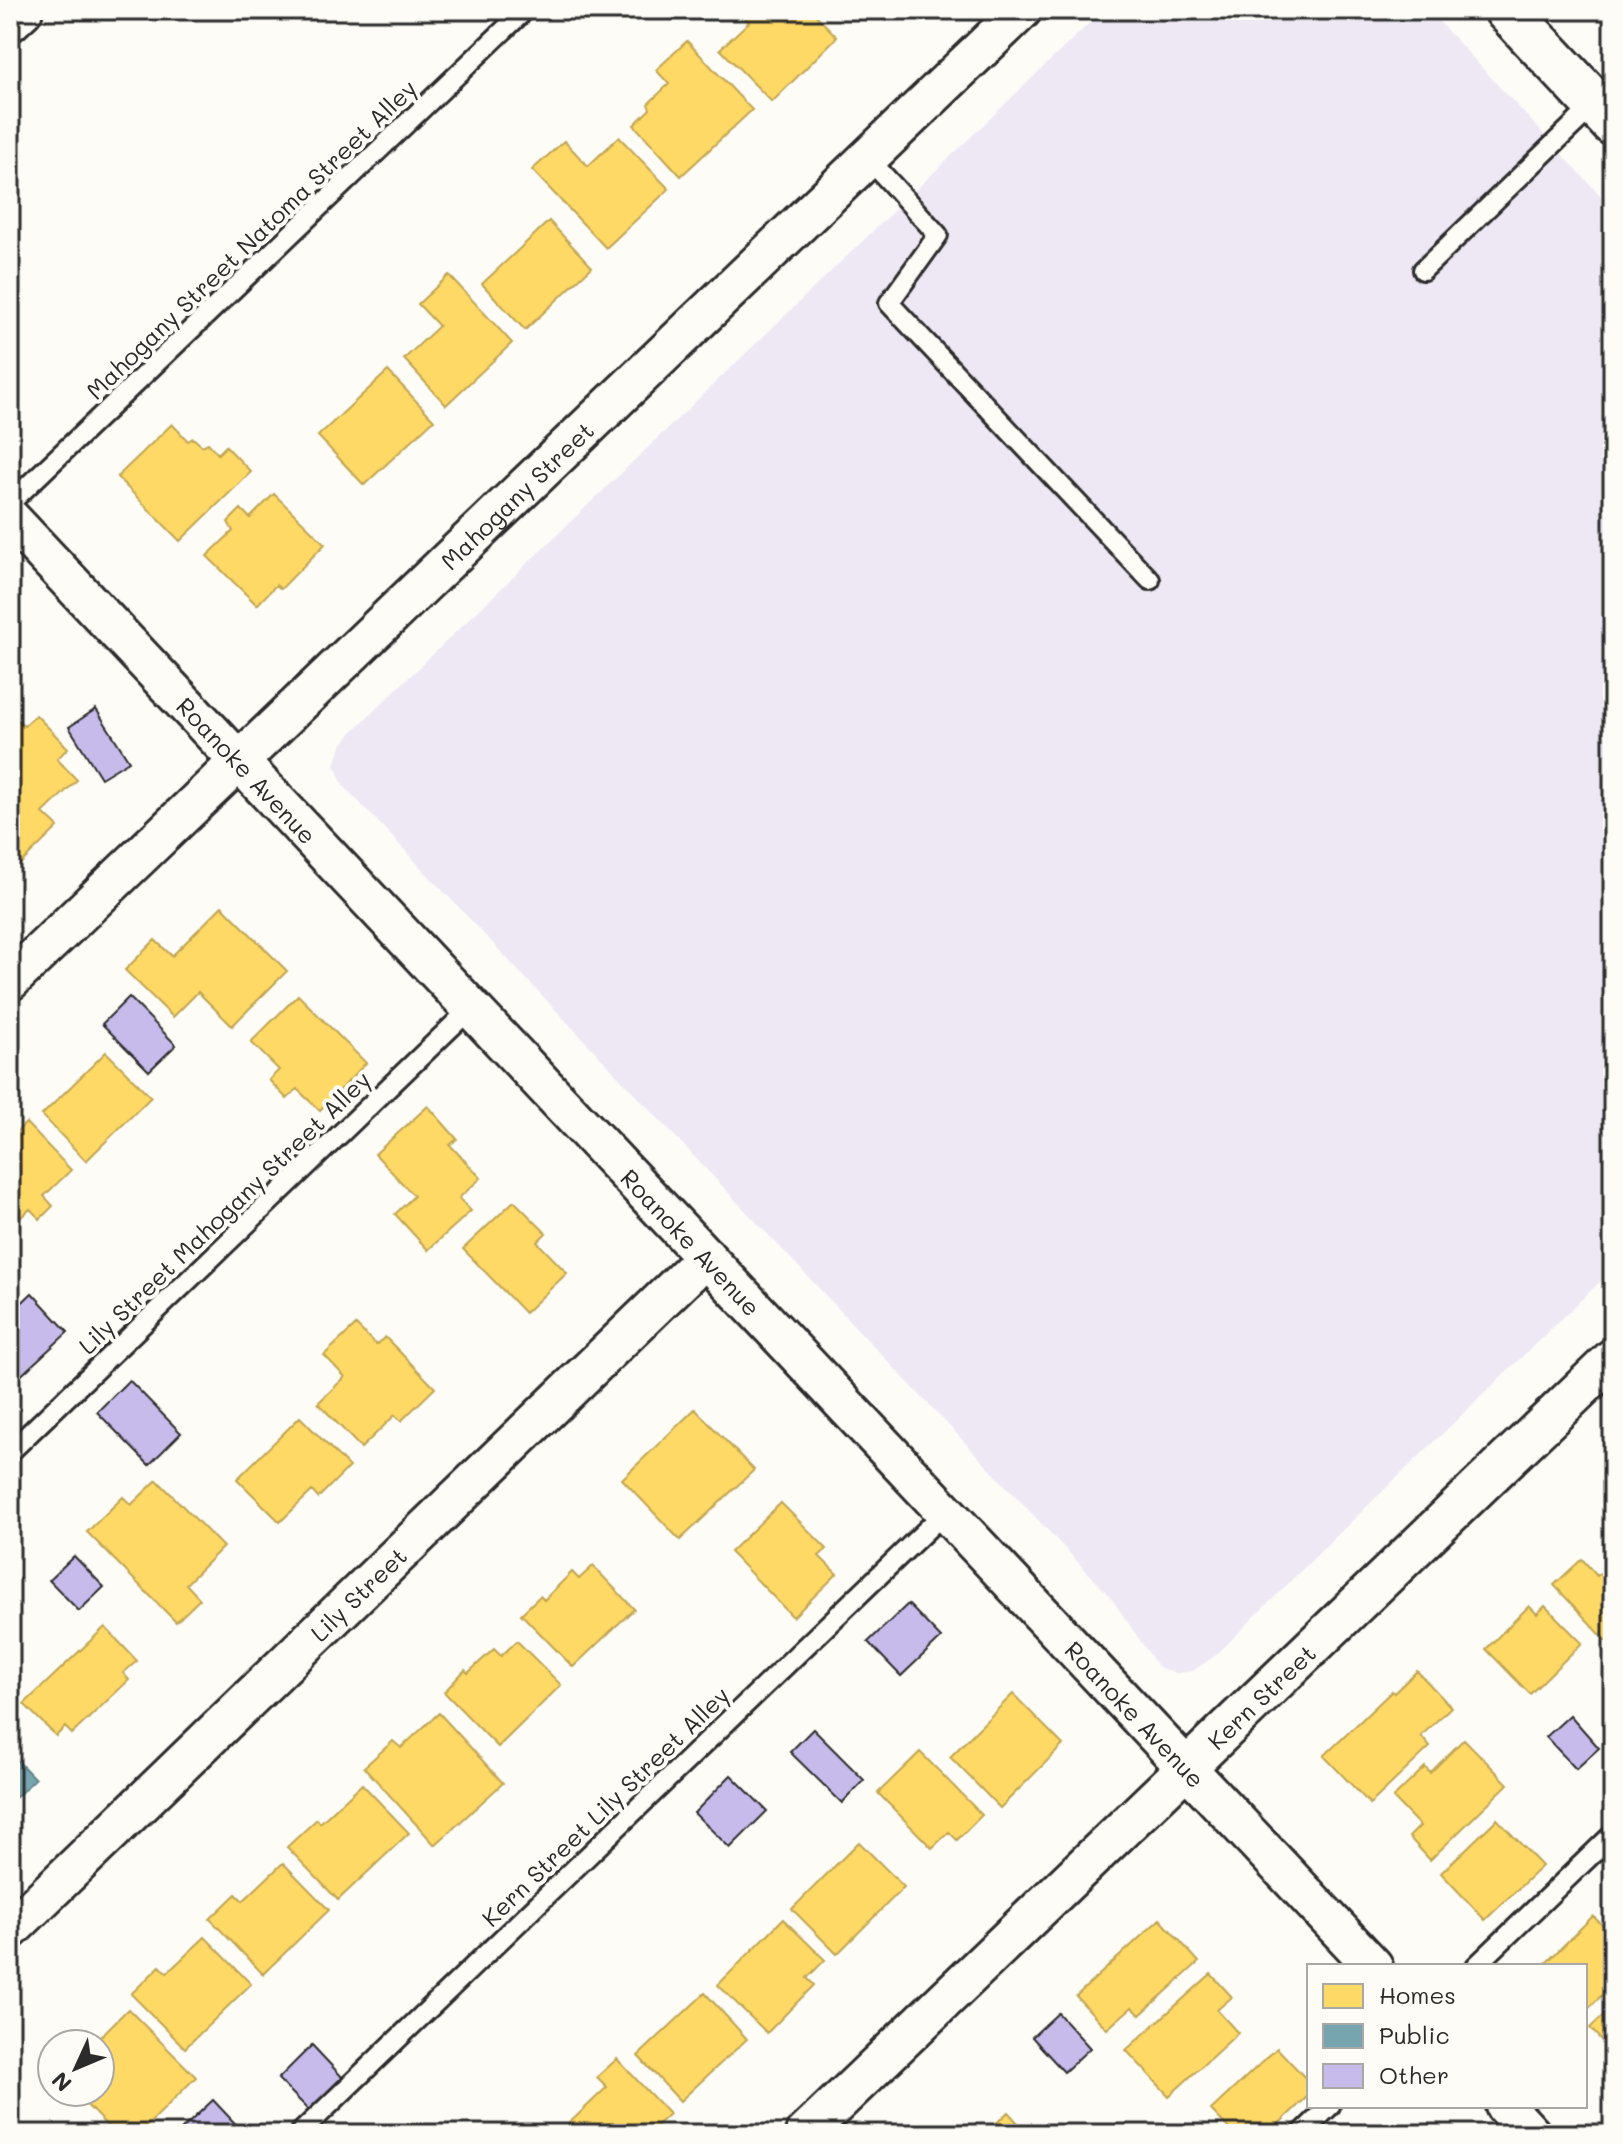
<svg xmlns="http://www.w3.org/2000/svg" width="1623" height="2144" font-family="Mali,sans-serif">
  <style>
    .built { fill: #ede8f4 }
    .homes { fill: #ffd966; stroke: #bfa554; stroke-width: 2 }
    .public { fill: #76a5af; stroke: #608087; stroke-width: 2 }
    .building { fill: #c7bbec; stroke: #2b2b2b; stroke-width: 2 }
    .lines { fill: none; stroke-linecap: round; stroke-linejoin: round }
    .service-casing { stroke: #2b2b2b; stroke-width: 24 }
    .minor-casing { stroke: #2b2b2b; stroke-width: 44 }
    .tertiary-casing { stroke: #2b2b2b; stroke-width: 50 }
    .service { stroke: #fdfcf7; stroke-width: 18 }
    .minor { stroke: #fdfcf7; stroke-width: 38 }
    .tertiary { stroke: #fdfcf7; stroke-width: 44 }
    .labels { text-anchor: middle; dominant-baseline: central; stroke-width: 8; stroke-linejoin: round; paint-order: stroke }
    .street-label { font-size: 24px; fill: #2b2b2b; stroke: #fdfcf7 }
  </style>
  <rect width="100%" height="100%" fill="#fdfcf7"/>
  <filter id="ink" filterUnits="userSpaceOnUse"><feTurbulence type="fractalNoise" baseFrequency=".0125" numOctaves="2"/><feDisplacementMap in="SourceGraphic" scale="16" xChannelSelector="R" yChannelSelector="G"/><feConvolveMatrix kernelMatrix="1 2 1 2 8 2 1 2 1" color-interpolation-filters="sRGB"/></filter>
  <g filter="url(#ink)">
    <path class="built" d="M 1103,10 L 1428,10 L 1613,209 L 1613,1269 L 1324,1548 L 1216,1655 L 1193,1671 L 1177,1673 L 1163,1670 L 1156,1664 L 1110,1596 L 343,785 L 335,765 L 341,746 L 353,731 Z"/>
    <path class="homes" d="M 737,10 L 811,10 L 837,37 L 772,102 L 720,49 L 749,22 Z
      M 687,41 L 752,110 L 681,176 L 634,125 L 650,109 L 648,104 L 669,84 L 656,70 Z
      M 619,137 L 669,189 L 606,248 L 532,170 L 564,141 L 588,166 Z
      M 549,221 L 592,267 L 525,330 L 482,284 Z
      M 449,275 L 512,343 L 446,405 L 404,359 L 439,326 L 418,304 Z
      M 388,371 L 434,420 L 364,485 L 318,436 Z
      M 172,424 L 188,441 L 193,438 L 202,446 L 208,443 L 218,454 L 226,446 L 251,472 L 180,541 L 117,477 Z
      M 274,494 L 325,544 L 281,589 L 276,585 L 257,605 L 207,556 L 233,531 L 228,522 L 241,509 L 250,518 Z
      M 36,715 L 68,748 L 57,759 L 77,780 L 43,813 L 58,827 L 16,868 L 10,862 L 10,728 L 18,720 L 24,726 Z
      M 222,906 L 287,971 L 232,1026 L 198,992 L 173,1017 L 125,970 L 155,940 L 172,956 Z
      M 298,995 L 366,1063 L 320,1111 L 297,1089 L 287,1099 L 269,1080 L 279,1070 L 251,1042 Z
      M 106,1052 L 151,1097 L 86,1161 L 42,1115 Z
      M 428,1106 L 457,1139 L 450,1145 L 481,1178 L 459,1198 L 471,1211 L 428,1250 L 395,1214 L 414,1196 L 375,1154 Z
      M 26,1123 L 71,1170 L 44,1196 L 53,1206 L 40,1219 L 30,1209 L 10,1227 L 10,1138 Z
      M 514,1201 L 546,1233 L 537,1242 L 567,1273 L 525,1313 L 463,1249 Z
      M 356,1325 L 376,1345 L 385,1337 L 435,1388 L 401,1421 L 395,1415 L 361,1448 L 318,1403 L 345,1377 L 324,1355 Z
      M 695,1409 L 754,1470 L 680,1540 L 622,1479 Z
      M 300,1417 L 349,1467 L 318,1498 L 312,1491 L 280,1522 L 237,1479 Z
      M 157,1480 L 223,1547 L 186,1584 L 200,1599 L 176,1622 L 87,1532 L 123,1497 L 131,1505 Z
      M 781,1503 L 827,1549 L 819,1556 L 837,1574 L 793,1617 L 730,1552 Z
      M 1582,1559 L 1597,1576 L 1613,1561 L 1613,1648 L 1554,1585 Z
      M 593,1566 L 634,1609 L 573,1667 L 521,1614 L 540,1596 L 544,1600 L 572,1572 L 579,1579 Z
      M 1529,1606 L 1537,1614 L 1545,1606 L 1582,1643 L 1530,1694 L 1486,1649 Z
      M 105,1627 L 137,1661 L 123,1673 L 129,1680 L 72,1734 L 65,1727 L 56,1736 L 24,1704 Z
      M 517,1641 L 561,1685 L 498,1747 L 444,1692 L 465,1670 L 468,1673 L 494,1649 L 501,1656 Z
      M 1417,1671 L 1451,1707 L 1421,1736 L 1430,1747 L 1370,1804 L 1324,1756 L 1392,1691 L 1394,1693 Z
      M 1013,1694 L 1063,1745 L 1000,1808 L 950,1757 Z
      M 439,1713 L 503,1783 L 435,1845 L 364,1767 L 393,1741 L 401,1748 Z
      M 1464,1739 L 1508,1784 L 1430,1860 L 1409,1837 L 1420,1826 L 1393,1798 L 1425,1767 L 1430,1773 Z
      M 920,1752 L 982,1815 L 957,1840 L 949,1832 L 932,1848 L 878,1793 Z
      M 362,1784 L 409,1833 L 338,1900 L 287,1847 L 317,1819 L 320,1823 Z
      M 1497,1819 L 1542,1866 L 1485,1920 L 1441,1873 Z
      M 859,1842 L 904,1887 L 837,1954 L 792,1909 Z
      M 283,1863 L 329,1910 L 263,1974 L 210,1919 L 236,1894 L 243,1901 Z
      M 1593,1916 L 1613,1936 L 1613,1975 L 1610,1977 L 1613,1984 L 1585,2012 L 1585,1966 L 1543,1966 Z
      M 783,1919 L 825,1960 L 807,1978 L 814,1985 L 767,2033 L 718,1985 Z
      M 1160,1919 L 1199,1962 L 1140,2015 L 1132,2007 L 1107,2029 L 1076,1996 Z
      M 205,1937 L 251,1984 L 185,2048 L 131,1994 L 160,1966 L 167,1973 Z
      M 1211,1974 L 1232,1997 L 1217,2010 L 1238,2033 L 1169,2096 L 1126,2050 Z
      M 705,1993 L 747,2039 L 680,2101 L 638,2056 Z
      M 1613,2006 L 1613,2053 L 1590,2028 Z
      M 128,2009 L 196,2077 L 139,2134 L 115,2134 L 74,2092 L 100,2092 L 100,2044 L 93,2044 Z
      M 1277,2048 L 1309,2082 L 1309,2095 L 1268,2134 L 1234,2134 L 1211,2110 Z
      M 617,2059 L 669,2114 L 647,2134 L 562,2134 L 560,2132 L 607,2087 L 597,2077 Z
      M 1008,2112 L 1028,2134 L 985,2134 Z"/>
    <path class="public" d="M 10,1753 L 35,1779 L 10,1803 Z"/>
    <path class="building" d="M 96,709 L 129,761 L 101,778 L 69,727 Z
      M 129,997 L 176,1045 L 149,1071 L 102,1024 Z
      M 32,1293 L 68,1332 L 15,1381 L 10,1376 L 10,1314 Z
      M 129,1380 L 181,1433 L 149,1465 L 97,1412 Z
      M 74,1556 L 104,1587 L 79,1611 L 49,1580 Z
      M 908,1604 L 941,1638 L 901,1676 L 868,1642 Z
      M 1570,1715 L 1599,1748 L 1576,1769 L 1546,1737 Z
      M 813,1729 L 864,1780 L 842,1803 L 790,1752 Z
      M 731,1775 L 767,1811 L 730,1848 L 694,1813 Z
      M 1058,2013 L 1090,2048 L 1064,2072 L 1032,2037 Z
      M 312,2045 L 344,2079 L 311,2112 L 278,2079 Z
      M 213,2100 L 245,2134 L 180,2134 L 179,2132 Z"/>
    <g class="lines">
      <defs>
        <path id="service" d="M 868,158 L 938,235 L 889,303 L 1150,580
          M 1423,270 L 1595,104
          M 10,503 L 525,10
          M 10,1452 L 471,1008
          M 1476,1966 L 1613,1834
          M 299,2134 L 945,1512
          M 1301,2134 L 1330,2106"/>
        <g id="minor">
          <path d="M 10,22 L 23,10"/>
          <path id="s1" d="M 10,518 L 1373,1966"/>
          <path id="s2" d="M 10,981 L 1022,10"/>
          <path id="s3" d="M 10,1930 L 706,1257"/>
          <path d="M 1505,2106 L 1531,2134"/>
          <path id="s4" d="M 805,2134 L 1613,1358"/>
        </g>
        <path id="tertiary" d="M 1507,10 L 1613,123"/>
      </defs>
      <use href="#service" class="service-casing"/>
      <use href="#minor" class="minor-casing"/>
      <use href="#tertiary" class="tertiary-casing"/>
      <use href="#service" class="service"/>
      <use href="#minor" class="minor"/>
      <use href="#tertiary" class="tertiary"/>
    </g>
  </g>
  <g class="labels">
    <g class="street-label">
      <text transform="translate(251 239) rotate(-44)">Mahogany Street Natoma Street Alley</text>
      <text stroke="none"><textPath href="#s2" startOffset="702">Mahogany Street</textPath></text>
      <text stroke="none"><textPath href="#s1" startOffset="346">Roanoke Avenue</textPath></text>
      <text transform="translate(224 1212) rotate(-44)">Lily Street Mahogany Street Alley</text>
      <text stroke="none"><textPath href="#s1" startOffset="994">Roanoke Avenue</textPath></text>
      <text stroke="none"><textPath href="#s3" startOffset="484">Lily Street</textPath></text>
      <text stroke="none"><textPath href="#s4" startOffset="632">Kern Street</textPath></text>
      <text stroke="none"><textPath href="#s1" startOffset="1642">Roanoke Avenue</textPath></text>
      <text transform="translate(605 1806) rotate(-44)">Kern Street Lily Street Alley</text>
    </g>
  </g>
  <rect width="1623" height="2144" fill="none" stroke="#fdfcf7" stroke-width="40"/>
  <rect x="20" y="20" width="1583" height="2104" fill="none" stroke="#2b2b2b" stroke-width="3" filter="url(#ink)"/>
  <rect x="1307" y="1964" width="280" height="144" fill="#fdfcf7" stroke="#a9a8a5" stroke-width="2"/>
  <rect x="1323" y="1984" width="40" height="24" fill="#ffd966" stroke="#a9a8a5" stroke-width="2"/>
  <text x="1379" y="2004" font-size="24" fill="#2b2b2b">Homes</text>
  <rect x="1323" y="2024" width="40" height="24" fill="#76a5af" stroke="#a9a8a5" stroke-width="2"/>
  <text x="1379" y="2044" font-size="24" fill="#2b2b2b">Public</text>
  <rect x="1323" y="2064" width="40" height="24" fill="#c7bbec" stroke="#a9a8a5" stroke-width="2"/>
  <text x="1379" y="2084" font-size="24" fill="#2b2b2b">Other</text>
  <g transform="translate(76 2068) rotate(226)"><circle r="38" fill="#fdfcf7" stroke="#a9a8a5" stroke-width="2"/>
  <path d="M0-6L14 30L0 20L-14 30Z" fill="#2b2b2b"/>
  <text y="-12" font-size="22" font-weight="bold" text-anchor="middle" fill="#2b2b2b">N</text>
  </g>
</svg>
